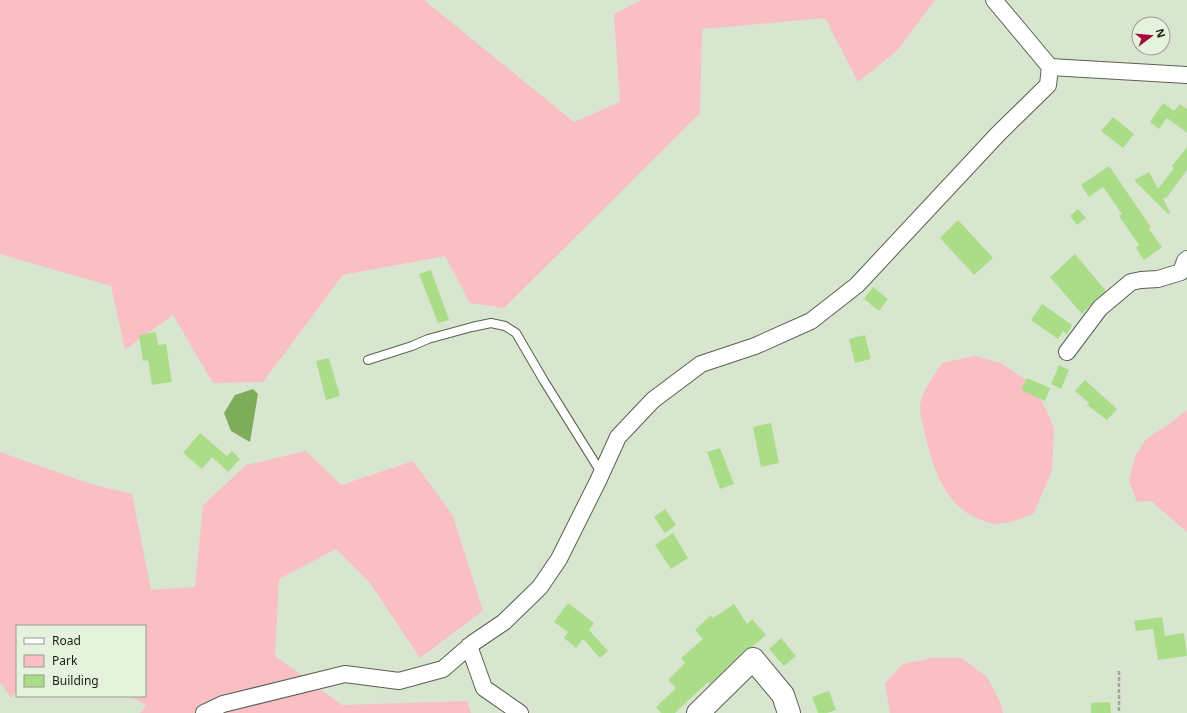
<svg xmlns="http://www.w3.org/2000/svg" width="1187" height="713" font-family="'Noto Sans',sans-serif">
  <style>
    .green { fill: #fabfc5 }
    .water { fill: #7dac5b }
    .building { fill: #abdd89 }
    .lines { fill: none; stroke-linecap: round; stroke-linejoin: round }
    .lane-casing { stroke: #586351; stroke-width: 10 }
    .street-casing { stroke: #586351; stroke-width: 18 }
    .secondary-casing { stroke: #586351; stroke-width: 24 }
    .path { stroke: #9ea998; stroke-width: 2.5; stroke-dasharray: 4 2; stroke-linecap: butt }
    .lane { stroke: #fff; stroke-width: 8 }
    .street { stroke: #fff; stroke-width: 16 }
    .secondary { stroke: #fff; stroke-width: 22 }
  </style>
  <rect width="100%" height="100%" fill="#d8e6d0"/>
  <path class="green" d="M 0,0 L 424,0 L 574,122 L 620,102 L 614,14 L 641,0 L 935,0 L 897,51 L 858,82 L 825,18 L 702,29 L 700,113 L 504,308 L 470,303 L 445,256 L 343,275 L 263,382 L 213,383 L 173,315 L 125,350 L 111,286 L 0,254 Z
    M 975,356 L 1001,363 L 1035,386 L 1054,428 L 1052,470 L 1034,513 C 1022,518 1010,524 996,524 C 992,524 986,522 982,520 C 944,508 932,465 924,430 C 923,423 920,416 920,409 C 920,392 934,377 942,363 Z
    M 1187,410 L 1187,532 L 1151,501 L 1137,502 L 1129,481 L 1135,456 L 1146,439 L 1169,424 Z
    M 306,451 L 341,485 L 413,461 L 453,516 L 483,611 L 420,658 L 370,583 L 336,549 L 279,579 L 275,656 L 342,705 L 467,701 L 471,713 L 140,713 L 146,705 L 130,696 L 145,696 L 145,626 L 17,626 L 17,690 L 11,698 L 0,682 L 0,452 L 94,485 L 132,494 L 151,590 L 195,587 L 203,505 L 246,465 Z
    M 932,658 L 962,658 L 987,677 L 1001,704 L 1003,713 L 890,713 L 885,683 L 903,664 Z"/>
  <path class="water" d="M 253,389 L 258,394 L 250,442 L 231,431 L 224,413 L 235,395 Z"/>
  <path class="building" d="M 1163,103 L 1174,111 L 1180,104 L 1187,109 L 1187,133 L 1167,118 L 1159,129 L 1150,122 Z
    M 1113,117 L 1134,134 L 1123,148 L 1101,131 Z
    M 1187,147 L 1187,170 L 1166,198 L 1165,197 L 1163,199 L 1170,212 L 1168,214 L 1134,180 L 1149,172 L 1158,189 L 1174,168 L 1172,166 Z
    M 1109,166 L 1151,227 L 1149,229 L 1162,247 L 1144,260 L 1136,248 L 1139,245 L 1119,216 L 1122,214 L 1103,187 L 1089,197 L 1081,185 Z
    M 1078,209 L 1086,218 L 1077,225 L 1070,216 Z
    M 958,220 L 993,258 L 974,275 L 940,238 Z
    M 1075,254 L 1106,291 L 1094,301 L 1082,314 L 1050,277 Z
    M 431,270 L 449,320 L 438,323 L 419,274 Z
    M 873,287 L 888,299 L 879,311 L 864,299 Z
    M 1042,304 L 1072,325 L 1067,334 L 1063,331 L 1058,339 L 1031,320 Z
    M 156,332 L 158,345 L 166,344 L 172,382 L 152,385 L 148,360 L 143,361 L 139,335 Z
    M 865,335 L 871,359 L 855,363 L 849,339 Z
    M 329,358 L 340,396 L 326,400 L 316,361 Z
    M 1059,365 L 1069,370 L 1061,389 L 1051,384 Z
    M 1027,378 L 1050,388 L 1045,401 L 1021,390 Z
    M 1085,380 L 1117,409 L 1107,420 L 1087,405 L 1089,403 L 1075,391 Z
    M 771,423 L 779,463 L 761,467 L 753,427 Z
    M 200,433 L 227,456 L 232,451 L 240,459 L 228,472 L 212,457 L 202,469 L 183,453 Z
    M 720,448 L 734,484 L 720,489 L 707,452 Z
    M 665,509 L 676,525 L 665,533 L 654,517 Z
    M 673,533 L 688,558 L 671,569 L 655,545 Z
    M 568,603 L 594,623 L 589,630 L 608,651 L 600,658 L 583,639 L 576,648 L 564,638 L 568,632 L 554,622 Z
    M 734,604 L 747,624 L 752,619 L 766,635 L 752,647 L 750,647 L 744,650 L 710,684 L 708,682 L 675,713 L 661,713 L 656,707 L 676,688 L 668,680 L 685,663 L 681,658 L 703,639 L 695,630 L 711,615 L 713,618 Z
    M 1162,617 L 1165,636 L 1184,633 L 1187,656 L 1158,660 L 1153,629 L 1136,631 L 1134,621 Z
    M 781,638 L 796,656 L 784,666 L 769,649 Z
    M 829,691 L 836,710 L 827,713 L 818,713 L 812,697 Z
    M 1110,702 L 1111,713 L 1091,713 L 1091,703 Z"/>
  <g class="lines">
    <defs>
      <path id="lane" d="M 368,360 L 412,346 L 428,339 L 472,327 L 491,323 L 505,326 L 516,333 L 544,381 L 602,474"/>
      <path id="street" d="M 1050,67 L 1187,75
        M 1067,352 L 1100,308 L 1131,282 L 1141,280 L 1158,279 L 1181,272 L 1185,261 L 1187,259
        M 469,646 L 484,688 L 520,713
        M 204,713 L 223,704 L 345,674 L 399,681 L 443,669 L 473,643 L 504,622 L 540,587 L 559,559 L 598,481 L 618,437 L 653,400 L 701,364 L 755,346 L 811,321 L 857,285 L 998,134 L 1048,85 L 1050,67 L 994,0"/>
      <path id="secondary" d="M 698,713 L 753,659 L 783,695 L 789,713"/>
    </defs>
    <use href="#lane" class="lane-casing"/>
    <use href="#street" class="street-casing"/>
    <use href="#secondary" class="secondary-casing"/>
    <path class="path" d="M 1119,671 L 1119,713"/>
    <use href="#lane" class="lane"/>
    <use href="#street" class="street"/>
    <use href="#secondary" class="secondary"/>
  </g>
  <rect x="16" y="625" width="130" height="72" fill="#e5f3dd" stroke="#949e8e"/>
  <rect x="24" y="638" width="20" height="6" fill="#ffffff" stroke="#949e8e"/>
  <text x="52" y="645" font-size="12" fill="#1a1e17">Road</text>
  <rect x="24" y="655" width="20" height="12" fill="#fabfc5" stroke="#949e8e"/>
  <text x="52" y="665" font-size="12" fill="#1a1e17">Park</text>
  <rect x="24" y="675" width="20" height="12" fill="#abdd89" stroke="#949e8e"/>
  <text x="52" y="685" font-size="12" fill="#1a1e17">Building</text>
  <g transform="translate(1151 36) rotate(74)"><circle r="19" fill="#e5f3dd" stroke="#949e8e"/>
  <path d="M0-3L7 15L0 10L-7 15Z" fill="#a40a3f"/>
  <text y="-6" font-size="11" font-weight="bold" text-anchor="middle" fill="#1a1e17">N</text>
  </g>
</svg>
